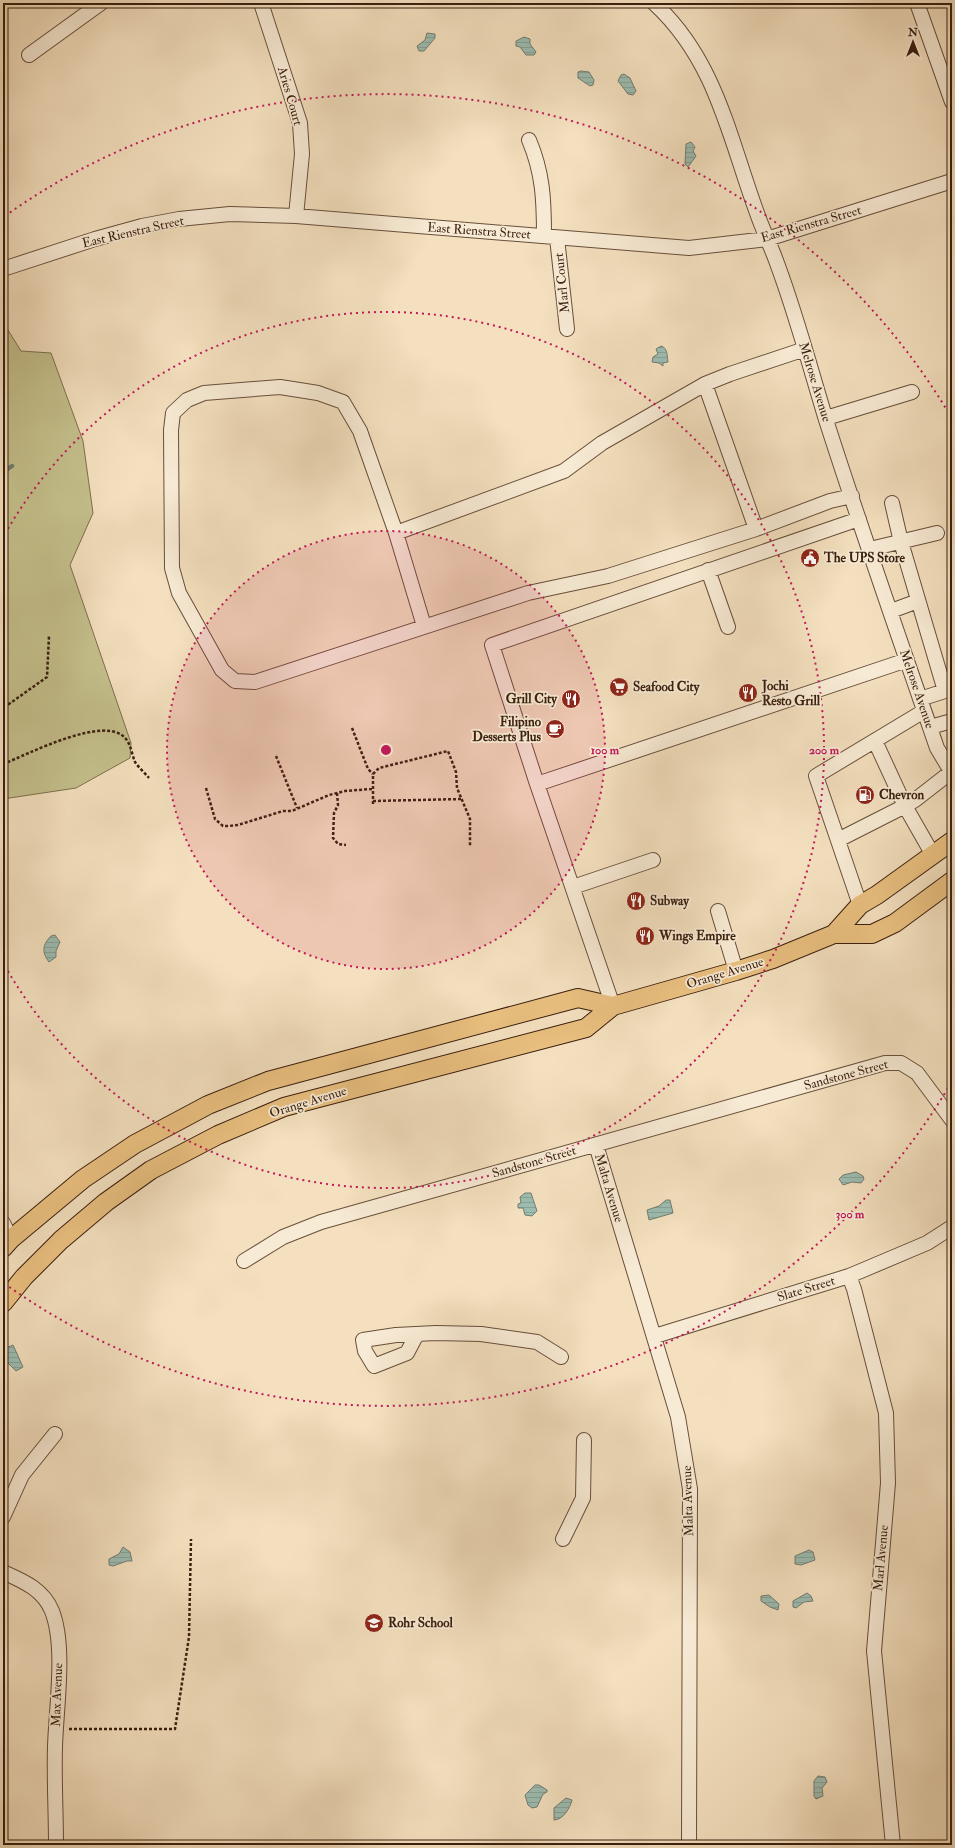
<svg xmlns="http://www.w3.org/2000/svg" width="955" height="1848" font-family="'IM FELL Double Pica',serif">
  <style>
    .green { fill: #c4c08c; stroke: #7e6f4d }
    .water { fill: url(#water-rules); stroke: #747d70 }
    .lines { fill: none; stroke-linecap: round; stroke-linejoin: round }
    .stream { stroke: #747d70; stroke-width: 4.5 }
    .minor-casing { stroke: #684e3a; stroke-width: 16 }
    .major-casing { stroke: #391e0e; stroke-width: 20 }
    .path { stroke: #391e0e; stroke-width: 2.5; stroke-dasharray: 3 2; stroke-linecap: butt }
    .minor { stroke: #f8ebd5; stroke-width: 14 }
    .major { stroke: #eac080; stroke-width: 18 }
    .ring { fill: none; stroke: #c2185b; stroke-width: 2; stroke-dasharray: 2 4 }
    .labels { text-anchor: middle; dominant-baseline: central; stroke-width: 3.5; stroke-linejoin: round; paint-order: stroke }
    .street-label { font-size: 13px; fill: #391e0e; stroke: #f8ebd5 }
    .poi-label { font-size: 13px; font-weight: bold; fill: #391e0e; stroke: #f8ebd5; text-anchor: start }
    .centre { fill: #c2185b; stroke: #f8ebd5; stroke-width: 2 }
    .ring-label { font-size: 12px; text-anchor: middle; font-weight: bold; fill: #c2185b; stroke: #f8ebd5; stroke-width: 3.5; stroke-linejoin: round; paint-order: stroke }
  </style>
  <defs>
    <pattern id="water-rules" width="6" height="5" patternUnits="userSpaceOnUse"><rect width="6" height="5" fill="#9cbdb2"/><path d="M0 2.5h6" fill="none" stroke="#87a298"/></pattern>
  </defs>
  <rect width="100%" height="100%" fill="#f4e0bf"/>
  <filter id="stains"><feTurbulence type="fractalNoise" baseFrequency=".005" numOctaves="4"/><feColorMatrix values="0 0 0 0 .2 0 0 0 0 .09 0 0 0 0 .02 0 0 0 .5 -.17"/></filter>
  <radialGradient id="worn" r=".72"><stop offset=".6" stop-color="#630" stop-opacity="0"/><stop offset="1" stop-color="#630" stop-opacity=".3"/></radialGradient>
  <path class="green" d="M 3,322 L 21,351 L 51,353 L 83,441 L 93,513 L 70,565 L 131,743 L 130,758 L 76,788 L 3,799 Z"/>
  <path class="water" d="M 427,33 L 435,34 L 435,38 L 424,51 L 419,51 L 417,46 L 425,40 Z
    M 524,37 L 530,39 L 530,44 L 536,52 L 534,55 L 526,55 L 520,47 L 516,46 L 516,41 Z
    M 581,71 L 589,72 L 594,80 L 593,85 L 590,86 L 578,78 L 578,72 Z
    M 624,74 L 630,78 L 636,91 L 633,95 L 628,94 L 618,81 L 621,75 Z
    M 691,142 L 695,147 L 693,151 L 696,156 L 688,167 L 685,164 L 686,144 Z
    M 661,346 C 668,348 667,356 668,362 L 663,363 L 663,366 L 659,363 L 652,362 L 653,357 L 658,354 L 656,349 Z
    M 55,935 L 60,942 L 56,951 L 56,957 L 49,962 C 41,952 43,944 51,936 Z
    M 856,1172 L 863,1176 L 864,1179 L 861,1183 L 852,1182 L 843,1185 L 839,1179 L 843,1175 Z
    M 525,1193 L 531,1193 L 537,1211 L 532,1216 L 525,1215 L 523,1208 L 518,1208 L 518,1204 L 521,1203 L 520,1197 Z
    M 666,1200 L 670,1200 L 673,1213 L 649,1220 L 647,1210 L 659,1206 Z
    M 13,1345 L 23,1367 L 16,1371 L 8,1363 L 3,1365 L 6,1361 L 6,1348 Z
    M 123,1547 L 130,1552 L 132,1561 L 127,1561 L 113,1566 L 109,1565 L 109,1559 L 119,1554 Z
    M 809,1550 L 813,1552 L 815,1560 L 801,1565 L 795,1564 L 795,1556 Z
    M 807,1593 L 811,1596 L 813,1601 L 804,1602 L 796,1608 L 793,1607 L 793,1601 Z
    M 769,1595 L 779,1604 L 778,1610 L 770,1607 L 761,1601 L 761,1596 Z
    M 818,1776 L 825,1777 L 827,1782 L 822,1788 L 823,1796 L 816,1799 L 814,1796 L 814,1781 Z
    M 535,1785 L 539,1785 L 547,1790 L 547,1792 L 543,1794 L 537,1807 L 532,1808 L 528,1805 L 525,1795 Z
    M 566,1798 L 572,1800 C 570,1808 563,1820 554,1820 L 554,1808 Z"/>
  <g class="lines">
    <path class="stream" d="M 3,472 L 12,466"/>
    <defs>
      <path id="minor" d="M 261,3 L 300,123 L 302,154 L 296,216
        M 654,3 C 716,60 729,137 757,213 C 763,231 772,248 778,266 C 797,317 811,371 827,423 C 862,532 900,640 937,748 L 952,773
        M 917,3 L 952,102
        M 29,55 L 101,3
        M 529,140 C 543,173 544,200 544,236
        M 557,238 L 567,329
        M 3,269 L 95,239 L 142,226 L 179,219 L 230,214 L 296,216 L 689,248 L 767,239 L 952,181
        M 705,384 L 756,529
        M 826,418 L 912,392
        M 892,503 L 901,542 L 945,691 L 920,699
        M 859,519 L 492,645 L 537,784 L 907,660
        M 396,533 L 564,471 L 602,443 L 705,384 L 730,374 L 805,349
        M 870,549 L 937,533
        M 708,570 L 728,627
        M 891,611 L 918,601
        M 424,626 L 396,533 L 360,431 L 343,402 L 318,393 L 280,387 L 204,393 L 187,400 L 173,413 L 171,430 L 172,568 L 179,593 L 222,670 L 235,681 L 255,682 L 528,593 L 608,576 L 756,529 L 830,501 L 852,496
        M 930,727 L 952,721
        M 537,784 L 613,1006
        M 838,840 L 905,806 L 875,741
        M 933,855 L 905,806 L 915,800 L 951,772
        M 573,887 L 653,860
        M 860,905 L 816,776 L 924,711
        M 718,911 L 736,971
        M 596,1145 L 678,1417 L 690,1489 L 689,1845
        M 3,1223 L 11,1239
        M 244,1261 L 283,1237 L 321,1222 L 885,1063 L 901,1063 L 917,1073 L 952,1120
        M 849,1276 L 854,1289 L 886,1413 L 888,1483 L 874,1651 L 893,1845
        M 417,1334 L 407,1353 L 374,1366 L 365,1351 L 363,1340 L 396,1335 L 436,1333 L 481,1334 L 537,1342 L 561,1357
        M 655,1336 L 849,1276 L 927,1243 L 952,1227
        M 3,1517 L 22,1475 L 55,1434
        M 563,1539 L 583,1498 L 584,1440
        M 3,1572 C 23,1581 43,1589 52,1611 C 66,1647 56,1708 55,1747 C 54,1780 56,1812 56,1845"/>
      <path id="major" d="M 834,934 L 860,905 L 877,895 L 952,841
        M 3,1248 L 11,1239 L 83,1179 L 135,1144 L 208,1105 L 268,1081 L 578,998 L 613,1006
        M 3,1303 L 24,1277 L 61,1240 L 106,1202 L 151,1170 L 218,1135 L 284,1107 L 586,1028 L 613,1006 L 736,971 L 773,959 L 834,934 L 872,934 L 895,923 L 952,881"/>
    </defs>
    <use href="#minor" class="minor-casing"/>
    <use href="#major" class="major-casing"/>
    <path class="path" d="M 3,704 L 9,704 L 47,677 L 49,636
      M 352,728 L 368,769 L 373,774
      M 276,756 L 297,808
      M 3,764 C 27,755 106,713 126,739 C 131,745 132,755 135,762 C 139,768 145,773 149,778
      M 206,788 L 215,819 L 223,826 L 229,826 L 238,825 L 283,811 L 292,811 L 329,795 L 345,791 L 372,789
      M 337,793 L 338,805 L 334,813 L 333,838 L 338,844 L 346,845
      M 373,801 L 462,799
      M 373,804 L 373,774 L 379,768 L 448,751 L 456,772 L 457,788 L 470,819 L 470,847
      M 69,1729 L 175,1729 L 189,1637 L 191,1539"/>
    <use href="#minor" class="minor"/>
    <use href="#major" class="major"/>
  </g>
  <circle cx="386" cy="750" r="219" fill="#c2185b" fill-opacity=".12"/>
  <g class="ring">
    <circle cx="386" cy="750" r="219"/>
    <path d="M5 534A438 438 0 1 1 5 966"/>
    <path d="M951 1083A656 656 0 0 1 5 1284M5 216A656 656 0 0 1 951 417"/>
  </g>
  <defs>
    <symbol id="civic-disc" viewBox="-11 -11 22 22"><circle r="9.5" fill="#8f2418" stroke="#f8ebd5"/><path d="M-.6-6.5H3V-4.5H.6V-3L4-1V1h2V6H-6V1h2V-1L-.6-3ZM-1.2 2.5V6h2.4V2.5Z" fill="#fff"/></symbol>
    <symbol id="supermarket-disc" viewBox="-11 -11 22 22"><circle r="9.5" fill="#8f2418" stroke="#f8ebd5"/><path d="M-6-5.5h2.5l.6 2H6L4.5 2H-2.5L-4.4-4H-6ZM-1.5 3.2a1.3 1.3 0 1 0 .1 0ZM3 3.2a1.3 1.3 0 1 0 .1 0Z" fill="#fff"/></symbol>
    <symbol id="restaurant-disc" viewBox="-11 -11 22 22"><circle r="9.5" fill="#8f2418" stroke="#f8ebd5"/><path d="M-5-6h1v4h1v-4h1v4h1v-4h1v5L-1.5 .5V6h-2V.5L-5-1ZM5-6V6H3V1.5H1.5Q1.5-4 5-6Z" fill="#fff"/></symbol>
    <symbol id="cafe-disc" viewBox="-11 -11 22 22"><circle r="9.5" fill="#8f2418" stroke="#f8ebd5"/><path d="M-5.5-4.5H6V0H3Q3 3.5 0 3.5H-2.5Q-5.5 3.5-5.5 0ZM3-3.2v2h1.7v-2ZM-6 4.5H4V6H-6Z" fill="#fff"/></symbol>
    <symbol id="fuel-disc" viewBox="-11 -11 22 22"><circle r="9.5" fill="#8f2418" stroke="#f8ebd5"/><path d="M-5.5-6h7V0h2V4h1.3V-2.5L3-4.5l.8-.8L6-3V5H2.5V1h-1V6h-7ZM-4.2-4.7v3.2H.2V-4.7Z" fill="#fff"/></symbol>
    <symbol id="school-disc" viewBox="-11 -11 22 22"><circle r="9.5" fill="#8f2418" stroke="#f8ebd5"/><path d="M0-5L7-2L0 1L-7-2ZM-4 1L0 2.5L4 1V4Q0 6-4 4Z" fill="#fff"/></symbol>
  </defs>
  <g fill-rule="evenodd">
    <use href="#civic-disc" x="799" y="547" width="22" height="22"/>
    <use href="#supermarket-disc" x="608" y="676" width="22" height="22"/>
    <use href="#restaurant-disc" x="737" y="682" width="22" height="22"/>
    <use href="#restaurant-disc" x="560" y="688" width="22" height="22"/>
    <use href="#cafe-disc" x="544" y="718" width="22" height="22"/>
    <use href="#fuel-disc" x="854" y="784" width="22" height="22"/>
    <use href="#restaurant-disc" x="625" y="890" width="22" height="22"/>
    <use href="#restaurant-disc" x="634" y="925" width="22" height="22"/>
    <use href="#school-disc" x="363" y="1612" width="22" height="22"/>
  </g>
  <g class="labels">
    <g class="street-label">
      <text transform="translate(290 96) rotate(74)">Aries Court</text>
      <text transform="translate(811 224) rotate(-16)">East Rienstra Street</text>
      <text transform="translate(479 231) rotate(4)">East Rienstra Street</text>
      <text transform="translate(133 232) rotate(-13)">East Rienstra Street</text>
      <text transform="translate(562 283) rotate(-96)">Marl Court</text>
      <text transform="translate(815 382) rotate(73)">Melrose Avenue</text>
      <text transform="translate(917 689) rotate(71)">Melrose Avenue</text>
      <text transform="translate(725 973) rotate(-17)">Orange Avenue</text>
      <text transform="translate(846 1075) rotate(-15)">Sandstone Street</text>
      <text transform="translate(308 1102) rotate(-17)">Orange Avenue</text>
      <text transform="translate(534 1162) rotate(-16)">Sandstone Street</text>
      <text transform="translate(609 1188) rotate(73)">Malta Avenue</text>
      <text transform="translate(806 1289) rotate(-17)">Slate Street</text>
      <text transform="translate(688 1501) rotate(-92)">Malta Avenue</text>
      <text transform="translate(881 1558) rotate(-85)">Marl Avenue</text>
      <text transform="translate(57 1695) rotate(-88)">Max Avenue</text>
    </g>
    <g class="poi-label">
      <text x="824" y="558">The UPS Store</text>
      <text x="762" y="686">Jochi<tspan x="762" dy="15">Resto Grill</tspan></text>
      <text x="633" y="687">Seafood City</text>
      <text x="557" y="699" text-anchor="end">Grill City</text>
      <text x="541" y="722" text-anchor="end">Filipino<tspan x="541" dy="15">Desserts Plus</tspan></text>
      <text x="879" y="795">Chevron</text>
      <text x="650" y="901">Subway</text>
      <text x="659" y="936">Wings Empire</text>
      <text x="388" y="1623">Rohr School</text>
    </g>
  </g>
  <circle cx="386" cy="750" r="6" class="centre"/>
  <g class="ring-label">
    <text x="605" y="754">100 m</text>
    <text x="824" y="754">200 m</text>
    <text x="850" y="1218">300 m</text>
  </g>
  <rect width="955" height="1848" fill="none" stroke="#f4e0bf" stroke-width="16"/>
  <rect x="4" y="4" width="947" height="1840" fill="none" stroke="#391e0e" stroke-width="2"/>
  <rect x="8" y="8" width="939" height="1832" fill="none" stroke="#391e0e"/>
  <g transform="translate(913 42)" stroke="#f8ebd5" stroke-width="3" paint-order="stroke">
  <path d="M0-3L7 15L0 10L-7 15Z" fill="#391e0e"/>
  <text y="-6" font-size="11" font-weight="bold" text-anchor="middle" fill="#391e0e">N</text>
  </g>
  <rect width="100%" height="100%" filter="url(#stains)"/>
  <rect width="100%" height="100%" fill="url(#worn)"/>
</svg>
